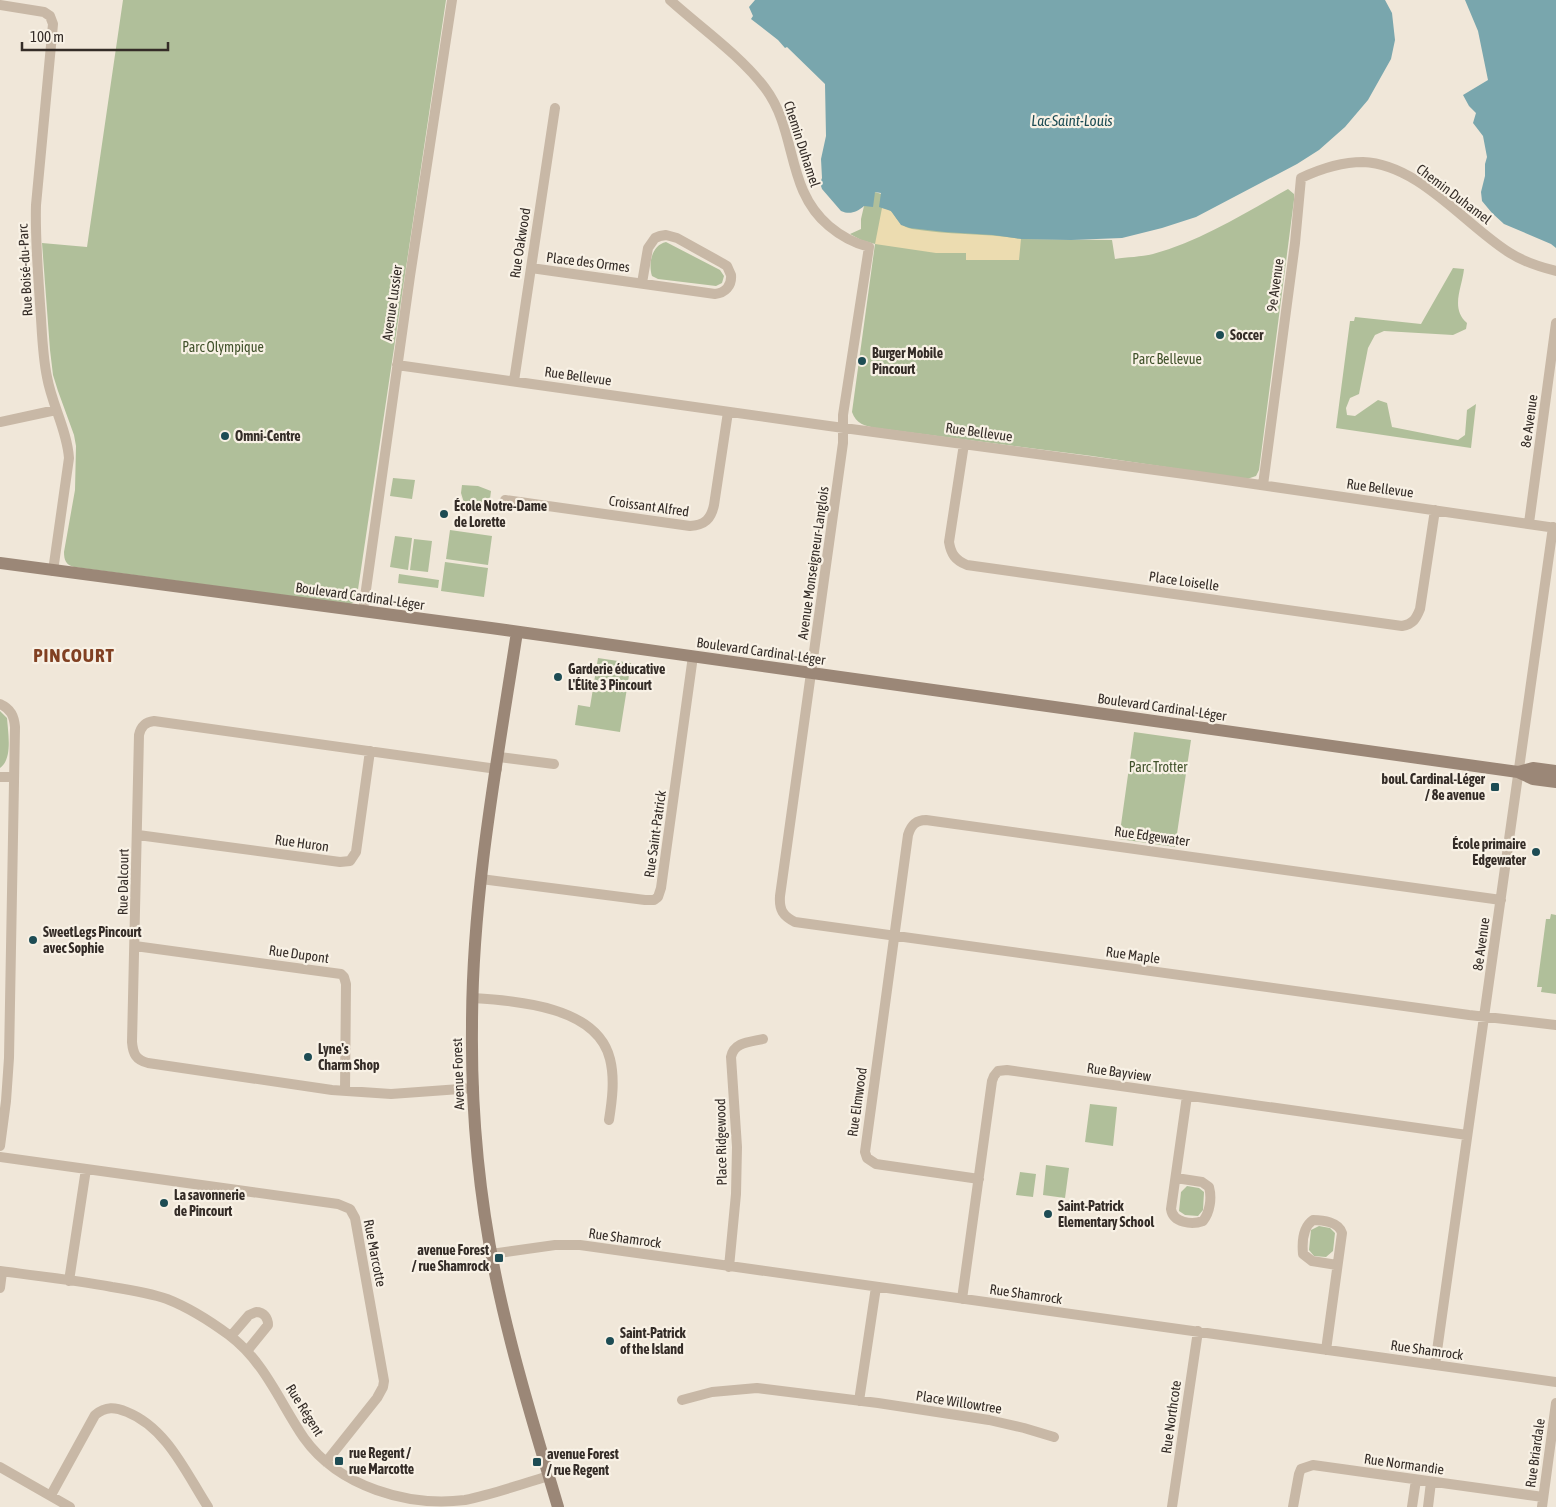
<svg xmlns="http://www.w3.org/2000/svg" width="1556" height="1507" font-family="'Asap Condensed',sans-serif">
  <style>
    .green { fill: #b0bf9a }
    .sand { fill: #ecdcb0 }
    .water { fill: #79a6ad }
    .lines { fill: none; stroke-linecap: round; stroke-linejoin: round }
    .street { stroke: #c8b8a6; stroke-width: 10 }
    .secondary { stroke: #9b8777; stroke-width: 12 }
    .poi-dot { fill: #1d4c54; stroke: #f8f1e5; stroke-width: 2 }
    .labels { text-anchor: middle; dominant-baseline: central; stroke-width: 4.5; stroke-linejoin: round; paint-order: stroke }
    .street-label { font-size: 14px; fill: #342c27; stroke: #f8f1e5 }
    .poi-label { font-size: 14px; font-weight: bold; fill: #342c27; stroke: #f8f1e5; text-anchor: start }
    .park-label { font-size: 14px; fill: #41522b; stroke: #f8f1e5 }
    .water-label { font-size: 15px; font-style: italic; fill: #1d4c54; stroke: #f8f1e5 }
    .district-label { font-size: 19px; font-weight: bold; letter-spacing: 1px; fill: #814022; stroke: #f8f1e5 }
  </style>
  <rect width="100%" height="100%" fill="#f0e7d9"/>
  <path class="green" d="M 123,0 L 446,0 L 357,596 L 353,603 L 350,604 L 74,567 C 66,565 64,560 64,552 L 75,490 L 76,446 L 74,435 L 58,391 L 53,375 L 50,350 L 42,243 L 87,247 Z
    M 1288,189 L 1294,194 L 1294,200 L 1259,470 L 1256,476 L 1247,479 L 1092,456 L 876,428 C 865,426 856,424 852,412 L 875,244 L 861,240 L 850,234 L 861,229 L 861,219 L 864,206 L 875,192 L 1021,239 L 1112,240 L 1115,259 C 1127,257 1141,257 1153,254 C 1201,241 1245,213 1288,189 Z
    M 666,242 L 720,270 L 724,276 L 722,283 L 716,286 L 658,279 L 652,276 C 648,263 652,245 666,242 Z
    M 1453,268 L 1464,269 C 1462,288 1450,308 1467,323 L 1466,329 L 1453,335 L 1384,331 L 1375,335 L 1368,348 L 1359,394 L 1350,398 L 1346,408 L 1347,415 L 1355,416 L 1378,400 L 1387,403 L 1392,427 L 1458,440 L 1465,435 L 1467,410 L 1476,404 L 1471,448 L 1336,428 L 1350,321 L 1354,321 L 1355,317 L 1421,324 Z
    M 393,478 L 415,480 L 412,499 L 390,496 Z
    M 462,485 L 478,486 L 491,491 L 490,499 L 481,509 L 465,506 L 461,493 Z
    M 450,530 L 492,536 L 488,565 L 446,559 Z
    M 395,536 L 412,538 L 408,570 L 390,567 Z
    M 414,539 L 432,541 L 428,572 L 410,570 Z
    M 445,562 L 488,568 L 484,597 L 441,591 Z
    M 399,574 L 439,580 L 438,588 L 398,583 Z
    M 598,658 L 631,663 L 620,732 L 575,725 L 578,705 L 590,707 Z
    M 0,711 L 7,718 C 8,732 13,759 0,768 Z
    M 1134,732 L 1191,740 L 1175,847 L 1119,839 Z
    M 1551,914 L 1556,915 L 1556,994 L 1541,992 L 1542,987 L 1537,987 L 1546,919 L 1550,919 Z
    M 1090,1104 L 1117,1107 L 1113,1146 L 1085,1142 Z
    M 1046,1165 L 1069,1168 L 1065,1198 L 1043,1195 Z
    M 1020,1172 L 1036,1174 L 1033,1197 L 1016,1195 Z
    M 1187,1186 L 1199,1188 L 1204,1192 L 1203,1210 L 1198,1216 L 1185,1215 L 1179,1211 L 1181,1192 Z
    M 1319,1226 L 1330,1228 L 1335,1233 L 1333,1251 L 1326,1257 L 1314,1256 L 1309,1250 L 1311,1230 Z"/>
  <path class="sand" d="M 882,208 C 897,208 893,225 912,229 C 948,235 985,233 1021,239 L 1019,260 L 966,260 L 966,253 L 936,253 L 875,244 Z"/>
  <path class="water" d="M 755,0 L 1385,0 L 1392,13 L 1395,40 L 1391,59 L 1368,100 L 1345,127 L 1319,150 L 1297,164 L 1196,217 L 1162,228 L 1122,238 L 1071,240 L 1021,239 L 993,235 L 945,232 L 910,228 L 901,225 L 891,211 L 879,207 L 881,193 L 875,192 L 873,207 L 864,206 C 857,212 850,215 841,211 L 822,189 L 820,183 L 822,178 L 821,159 L 826,136 L 825,84 L 787,47 L 785,48 L 778,40 L 751,19 L 753,16 L 749,7 Z
    M 1465,0 L 1556,0 L 1556,248 L 1551,244 L 1504,224 L 1492,213 L 1482,201 L 1481,192 L 1485,176 L 1485,164 L 1487,157 L 1483,136 L 1473,123 L 1476,113 L 1469,106 L 1463,95 L 1488,80 L 1478,31 Z"/>
  <g class="lines">
    <path class="street" d="M 670,0 C 701,28 740,55 765,88 C 798,132 785,189 829,226 C 842,237 853,243 869,247 L 843,415 L 843,443 L 780,896 C 779,910 783,916 795,922 L 1469,1015 L 1556,1025
      M 0,5 L 44,12 L 50,16 L 53,24 L 36,205 C 35,238 38,271 40,304 C 42,328 42,353 47,377 C 52,405 67,430 69,458 L 53,571
      M 531,268 L 715,294 C 725,293 732,286 731,275 L 727,266 L 722,263 L 677,238 L 666,235 L 660,236 L 655,238 L 648,248 L 642,283
      M 397,365 L 829,426 L 1192,475 L 1556,528
      M 514,381 L 555,108
      M 0,422 L 56,410
      M 964,444 L 949,542 C 951,554 955,560 967,565 L 1402,626 C 1413,624 1416,619 1420,609 L 1435,510
      M 1263,485 L 1295,243 L 1301,178 C 1320,169 1341,162 1363,162 C 1419,164 1465,225 1510,253 C 1524,262 1540,267 1556,271
      M 505,500 L 690,526 C 705,525 711,519 714,505 L 728,412
      M 1529,523 L 1556,323
      M 363,611 L 410,276 L 452,0
      M 0,704 C 11,709 14,716 15,727 L 9,1058 L 6,1101 L 0,1146
      M 499,757 L 554,764
      M 0,777 L 13,777
      M 138,835 L 340,862 L 350,861 L 356,852 L 370,751
      M 481,879 L 645,900 L 654,900 L 658,897 L 661,888 L 693,656
      M 135,946 L 341,974 L 344,977 L 346,984 L 345,1091
      M 472,998 C 517,1001 597,1006 610,1059 C 615,1079 612,1101 609,1120
      M 474,1088 L 391,1094 L 332,1090 L 148,1063 C 136,1060 133,1054 132,1042 L 139,735 C 141,726 145,722 154,721 L 497,769
      M 0,1157 L 338,1204 L 350,1209 L 355,1218 L 384,1381 L 383,1387 L 377,1398 L 326,1462
      M 1176,1178 L 1202,1182 L 1209,1187 C 1212,1198 1210,1212 1203,1221 C 1192,1225 1173,1223 1171,1209 L 1187,1096
      M 979,1179 L 876,1164 L 867,1158 L 865,1152 L 908,835 C 911,825 916,820 926,820 L 1501,900
      M 491,1254 L 555,1245 L 580,1245 L 1556,1382
      M 729,1267 L 736,1194 L 737,1147 L 731,1057 C 734,1042 750,1042 763,1039
      M 0,1271 C 37,1276 75,1280 112,1287 C 131,1290 150,1293 167,1299 C 190,1308 210,1321 229,1335 C 265,1362 280,1403 304,1438 C 339,1487 408,1507 465,1500 C 494,1494 521,1484 549,1476
      M 69,1281 L 86,1169
      M 0,1288 L 2,1272
      M 962,1299 L 992,1081 L 994,1076 L 998,1071 L 1007,1070 L 1467,1135
      M 231,1336 L 249,1315 L 256,1312 C 264,1312 268,1318 268,1325 L 247,1351
      M 1326,1350 L 1342,1233 C 1339,1222 1323,1220 1313,1220 C 1303,1227 1302,1243 1303,1254 L 1312,1261 L 1337,1265
      M 1435,1365 L 1553,527
      M 682,1400 L 712,1392 L 757,1388 L 878,1403 L 989,1420 L 1024,1428 L 1054,1437
      M 859,1401 L 876,1287
      M 0,1467 L 70,1507
      M 51,1495 L 95,1415 C 106,1406 115,1407 127,1412 C 167,1428 186,1473 208,1507
      M 1172,1507 L 1198,1331
      M 1293,1507 L 1299,1474 L 1301,1469 L 1313,1465 L 1543,1497
      M 1412,1507 L 1416,1480
      M 1428,1507 L 1431,1482
      M 1542,1507 L 1556,1403"/>
    <path class="secondary" d="M 0,563 L 491,628 L 1518,772 L 1533,779 L 1556,782
      M 517,632 C 497,762 472,895 472,1026 C 471,1115 480,1206 499,1292 C 515,1365 537,1436 558,1507
      M 1518,772 L 1533,768 L 1556,771"/>
  </g>
  <g class="poi-dot">
    <circle cx="1220" cy="335" r="5"/>
    <circle cx="862" cy="361" r="5"/>
    <circle cx="225" cy="436" r="5"/>
    <circle cx="444" cy="514" r="5"/>
    <circle cx="558" cy="677" r="5"/>
    <rect x="1490" y="782" width="10" height="10" rx="2.5"/>
    <circle cx="1536" cy="852" r="5"/>
    <circle cx="33" cy="940" r="5"/>
    <circle cx="308" cy="1057" r="5"/>
    <circle cx="164" cy="1203" r="5"/>
    <circle cx="1048" cy="1214" r="5"/>
    <rect x="494" y="1253" width="10" height="10" rx="2.5"/>
    <circle cx="610" cy="1341" r="5"/>
    <rect x="334" y="1456" width="10" height="10" rx="2.5"/>
    <rect x="532" y="1457" width="10" height="10" rx="2.5"/>
  </g>
  <g class="labels">
    <g class="street-label">
      <text transform="translate(802 144) rotate(72)">Chemin Duhamel</text>
      <text transform="translate(1454 194) rotate(37)">Chemin Duhamel</text>
      <text transform="translate(520 243) rotate(-81)">Rue Oakwood</text>
      <text transform="translate(588 262) rotate(7)">Place des Ormes</text>
      <text transform="translate(25 270) rotate(-93)">Rue Boisé-du-Parc</text>
      <text transform="translate(1275 285) rotate(-82)">9e Avenue</text>
      <text transform="translate(392 303) rotate(-82)">Avenue Lussier</text>
      <text transform="translate(578 376) rotate(8)">Rue Bellevue</text>
      <text transform="translate(1529 421) rotate(-82)">8e Avenue</text>
      <text transform="translate(979 432) rotate(8)">Rue Bellevue</text>
      <text transform="translate(1380 488) rotate(8)">Rue Bellevue</text>
      <text transform="translate(649 506) rotate(8)">Croissant Alfred</text>
      <text transform="translate(813 563) rotate(-82)">Avenue Monseigneur-Langlois</text>
      <text transform="translate(1184 581) rotate(8)">Place Loiselle</text>
      <text transform="translate(360 596) rotate(8)">Boulevard Cardinal-Léger</text>
      <text transform="translate(761 651) rotate(8)">Boulevard Cardinal-Léger</text>
      <text transform="translate(1162 707) rotate(8)">Boulevard Cardinal-Léger</text>
      <text transform="translate(655 834) rotate(-82)">Rue Saint-Patrick</text>
      <text transform="translate(1152 836) rotate(8)">Rue Edgewater</text>
      <text transform="translate(302 843) rotate(8)">Rue Huron</text>
      <text transform="translate(123 882) rotate(-89)">Rue Dalcourt</text>
      <text transform="translate(1481 944) rotate(-82)">8e Avenue</text>
      <text transform="translate(299 954) rotate(8)">Rue Dupont</text>
      <text transform="translate(1133 955) rotate(8)">Rue Maple</text>
      <text transform="translate(1119 1072) rotate(8)">Rue Bayview</text>
      <text transform="translate(458 1074) rotate(-92)">Avenue Forest</text>
      <text transform="translate(857 1102) rotate(-82)">Rue Elmwood</text>
      <text transform="translate(721 1142) rotate(-91)">Place Ridgewood</text>
      <text transform="translate(625 1238) rotate(8)">Rue Shamrock</text>
      <text transform="translate(375 1253) rotate(79)">Rue Marcotte</text>
      <text transform="translate(1026 1294) rotate(8)">Rue Shamrock</text>
      <text transform="translate(1427 1350) rotate(8)">Rue Shamrock</text>
      <text transform="translate(959 1402) rotate(9)">Place Willowtree</text>
      <text transform="translate(305 1410) rotate(58)">Rue Régent</text>
      <text transform="translate(1171 1417) rotate(-82)">Rue Northcote</text>
      <text transform="translate(1535 1453) rotate(-82)">Rue Briardale</text>
      <text transform="translate(1404 1464) rotate(8)">Rue Normandie</text>
    </g>
    <g class="poi-label">
      <text x="1230" y="335">Soccer</text>
      <text x="872" y="353">Burger Mobile<tspan x="872" dy="16">Pincourt</tspan></text>
      <text x="235" y="436">Omni-Centre</text>
      <text x="454" y="506">École Notre-Dame<tspan x="454" dy="16">de Lorette</tspan></text>
      <text x="568" y="669">Garderie éducative<tspan x="568" dy="16">L'Élite 3 Pincourt</tspan></text>
      <text x="1485" y="779" text-anchor="end">boul. Cardinal-Léger<tspan x="1485" dy="16">/ 8e avenue</tspan></text>
      <text x="1526" y="844" text-anchor="end">École primaire<tspan x="1526" dy="16">Edgewater</tspan></text>
      <text x="43" y="932">SweetLegs Pincourt<tspan x="43" dy="16">avec Sophie</tspan></text>
      <text x="318" y="1049">Lyne's<tspan x="318" dy="16">Charm Shop</tspan></text>
      <text x="174" y="1195">La savonnerie<tspan x="174" dy="16">de Pincourt</tspan></text>
      <text x="1058" y="1206">Saint-Patrick<tspan x="1058" dy="16">Elementary School</tspan></text>
      <text x="489" y="1250" text-anchor="end">avenue Forest<tspan x="489" dy="16">/ rue Shamrock</tspan></text>
      <text x="620" y="1333">Saint-Patrick<tspan x="620" dy="16">of the Island</tspan></text>
      <text x="349" y="1453">rue Regent /<tspan x="349" dy="16">rue Marcotte</tspan></text>
      <text x="547" y="1454">avenue Forest<tspan x="547" dy="16">/ rue Regent</tspan></text>
    </g>
    <g class="park-label">
      <text x="223" y="347">Parc Olympique</text>
      <text x="1167" y="359">Parc Bellevue</text>
      <text x="1158" y="767">Parc Trotter</text>
    </g>
    <g class="water-label">
      <text x="1072" y="120">Lac Saint-Louis</text>
    </g>
    <g class="district-label">
      <text x="74" y="655">PINCOURT</text>
    </g>
  </g>
  <path d="M22 42v8h146v-8" fill="none" stroke="#342c27" stroke-width="2.5"/>
  <text x="30" y="42" font-size="15" fill="#342c27" stroke="#f8f1e5" stroke-width="4" paint-order="stroke">100 m</text>
</svg>
